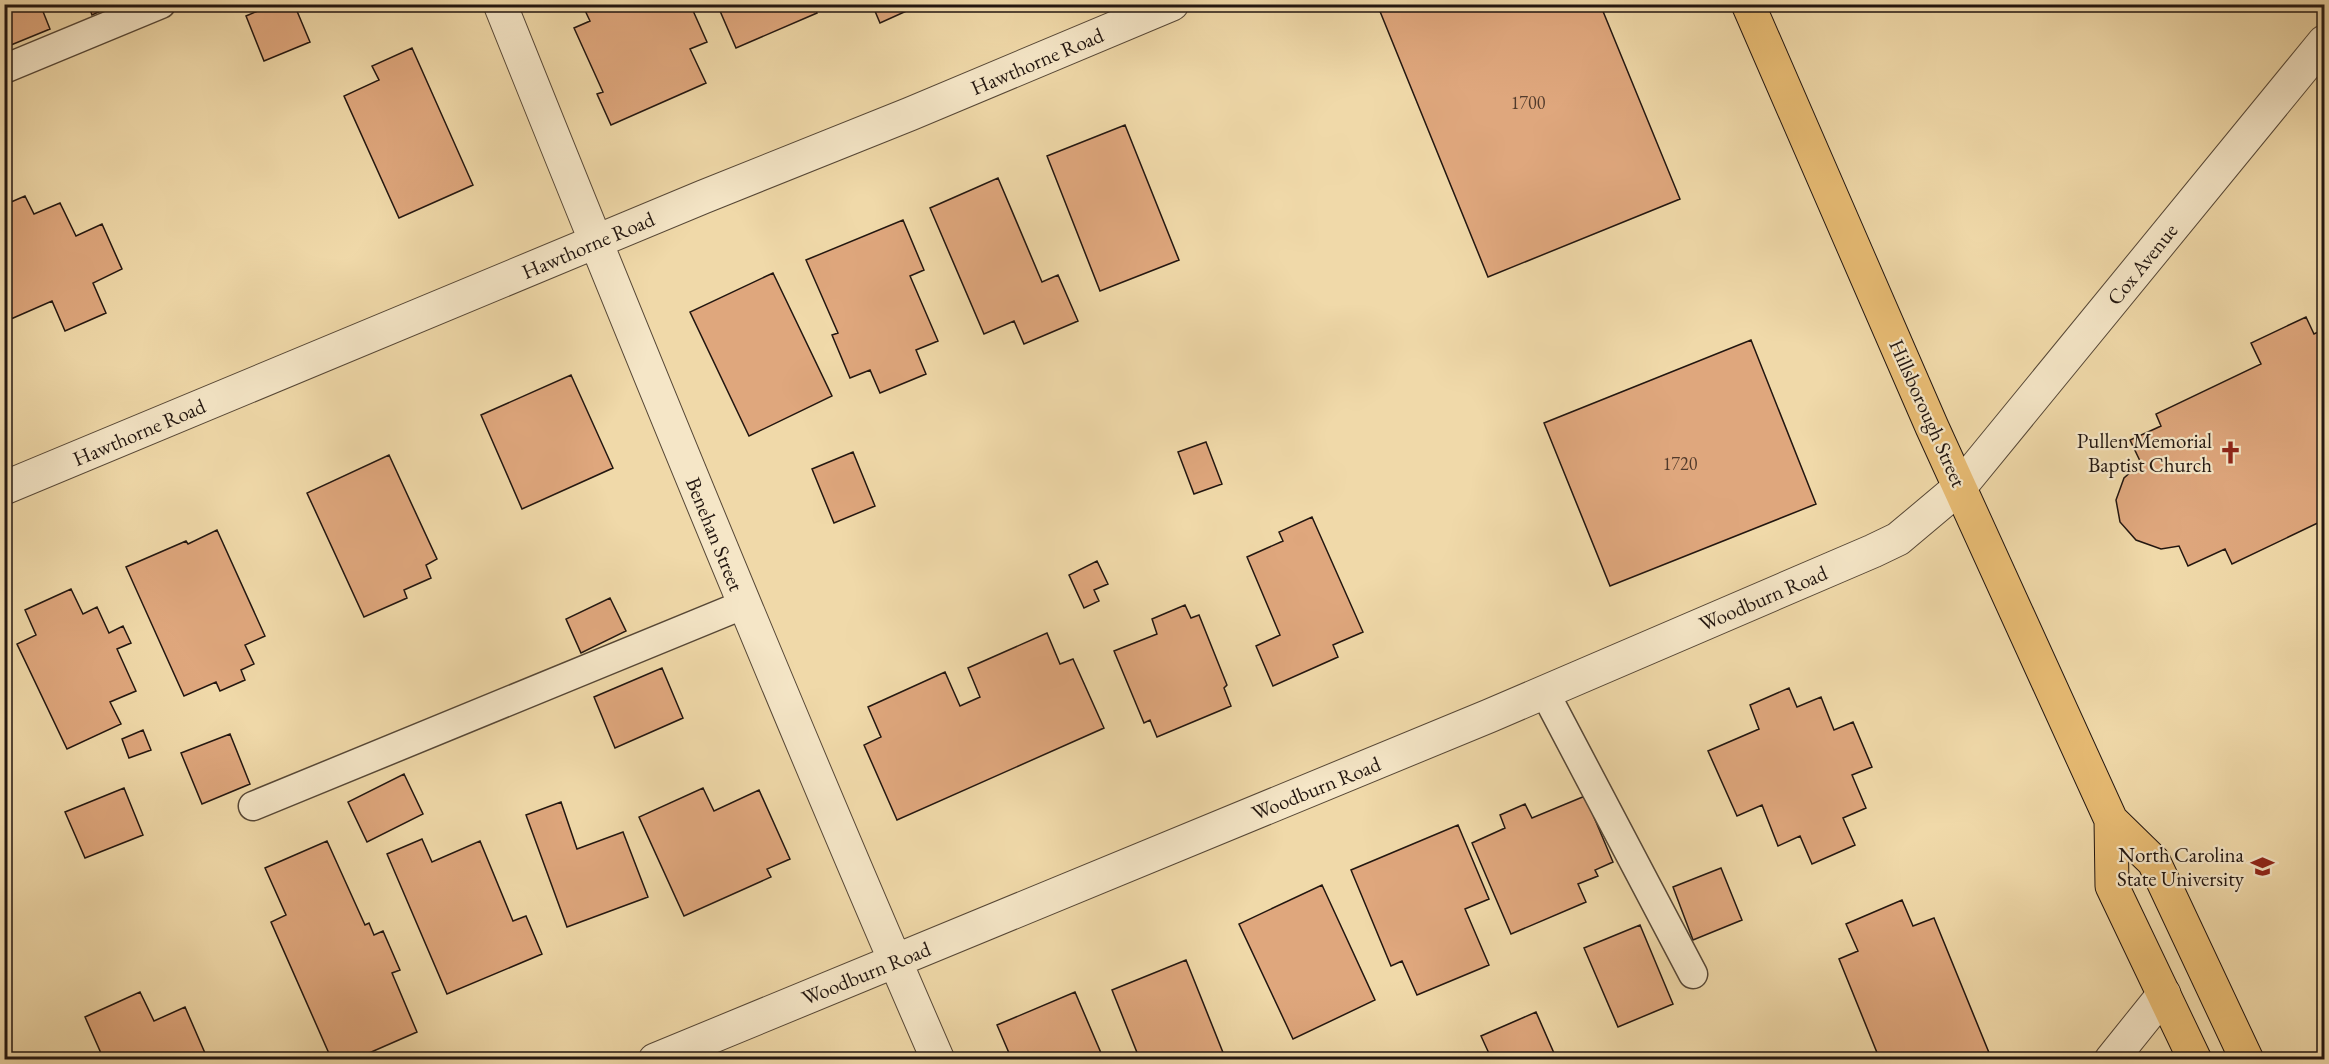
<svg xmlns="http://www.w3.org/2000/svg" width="2329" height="1064" font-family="'EB Garamond',serif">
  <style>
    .building { fill: #dfa77d; stroke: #221610; stroke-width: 1.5 }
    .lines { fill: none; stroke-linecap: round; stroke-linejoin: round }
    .service-casing { stroke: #564736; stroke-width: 31 }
    .minor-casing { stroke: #564736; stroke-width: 35 }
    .tertiary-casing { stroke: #564736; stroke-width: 35 }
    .primary-casing { stroke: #221610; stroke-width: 35 }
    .service { stroke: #f5e6c7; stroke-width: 28 }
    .minor { stroke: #f5e6c7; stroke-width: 33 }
    .tertiary { stroke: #f5e6c7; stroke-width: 33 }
    .primary { stroke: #e8bc74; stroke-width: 33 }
    .labels { text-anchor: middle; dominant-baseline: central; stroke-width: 4.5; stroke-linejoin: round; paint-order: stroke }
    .number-label { font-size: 18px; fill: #513a2b }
    .street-label { font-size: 21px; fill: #221610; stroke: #f5e6c7 }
    .poi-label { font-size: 21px; fill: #221610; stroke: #f5e6c7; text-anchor: end }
  </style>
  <rect width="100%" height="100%" fill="#f0d9a9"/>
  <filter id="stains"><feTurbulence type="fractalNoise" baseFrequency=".00333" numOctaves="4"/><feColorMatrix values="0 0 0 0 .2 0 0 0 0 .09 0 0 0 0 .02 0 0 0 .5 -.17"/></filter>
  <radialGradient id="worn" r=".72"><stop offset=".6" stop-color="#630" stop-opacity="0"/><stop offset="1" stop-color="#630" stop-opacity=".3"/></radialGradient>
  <path class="building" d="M 4,4 L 40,4 L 50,29 L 11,45 L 4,28 Z
    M 88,4 L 116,4 L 92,15 Z
    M 274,4 L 294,4 L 310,42 L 264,61 L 246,16 Z
    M 582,4 L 690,4 L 707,42 L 690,49 L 706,83 L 611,125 L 597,94 L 603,92 L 574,28 L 590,21 Z
    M 717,4 L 813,4 L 817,13 L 736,48 Z
    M 872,4 L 922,4 L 880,23 Z
    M 1377,4 L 1600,4 L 1680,199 L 1488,277 Z
    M 412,48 L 473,185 L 399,218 L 344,96 L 379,80 L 372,66 Z
    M 1125,125 L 1179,260 L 1100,291 L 1047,156 Z
    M 998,178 L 1042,282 L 1058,275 L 1078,321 L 1024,344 L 1014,321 L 984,334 L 930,208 Z
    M 25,196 L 34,214 L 60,203 L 76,236 L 102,224 L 122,269 L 93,283 L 106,313 L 65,331 L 52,301 L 4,322 L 4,205 Z
    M 903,220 L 924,270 L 910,276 L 938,341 L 916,350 L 926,374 L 880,393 L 870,370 L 850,378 L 832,335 L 838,333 L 806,260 Z
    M 773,273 L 832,396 L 749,436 L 690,312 Z
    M 2306,317 L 2314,334 L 2324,329 L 2324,520 L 2232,564 L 2225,549 L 2188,566 L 2179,546 L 2161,549 L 2136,540 L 2120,522 L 2116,500 L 2124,478 L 2141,463 L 2130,440 L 2161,426 L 2156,414 L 2261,364 L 2251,343 Z
    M 1751,340 L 1816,504 L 1610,586 L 1544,423 Z
    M 571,375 L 613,468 L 522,509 L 481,415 Z
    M 1206,442 L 1222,484 L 1194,494 L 1178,452 Z
    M 853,452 L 875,506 L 834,523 L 812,469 Z
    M 389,455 L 437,559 L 426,565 L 431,578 L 404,590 L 407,598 L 364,617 L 307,493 Z
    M 1312,517 L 1363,632 L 1333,645 L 1338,657 L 1273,686 L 1256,646 L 1280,635 L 1247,557 L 1283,541 L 1279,532 Z
    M 217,530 L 265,636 L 245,645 L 254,664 L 241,670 L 245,680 L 220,691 L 216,682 L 184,696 L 126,567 L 186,541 L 188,544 Z
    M 1097,561 L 1108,584 L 1094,590 L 1099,601 L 1084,608 L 1069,575 Z
    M 71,589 L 83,614 L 97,607 L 109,633 L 123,626 L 131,643 L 117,649 L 136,691 L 110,702 L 121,724 L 67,749 L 17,644 L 36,635 L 25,610 Z
    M 610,598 L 626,631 L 581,653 L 566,619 Z
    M 1185,605 L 1191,618 L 1199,615 L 1227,685 L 1224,688 L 1231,706 L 1157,737 L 1150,720 L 1144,723 L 1114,651 L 1157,634 L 1152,619 Z
    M 1047,633 L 1060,664 L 1073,659 L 1104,728 L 897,820 L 864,745 L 881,737 L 868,707 L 945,672 L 960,706 L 980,697 L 968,668 Z
    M 662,668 L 683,718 L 615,748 L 594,697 Z
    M 1789,688 L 1797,707 L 1821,697 L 1834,730 L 1853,722 L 1872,767 L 1852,775 L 1866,808 L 1843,818 L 1855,845 L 1812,864 L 1800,836 L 1778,846 L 1762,805 L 1737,816 L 1708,751 L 1759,729 L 1750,705 Z
    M 143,730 L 151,750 L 129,758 L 122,739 Z
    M 230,734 L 250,784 L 202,804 L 181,753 Z
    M 404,774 L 423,814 L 367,842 L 348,802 Z
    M 124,788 L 143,835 L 85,858 L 65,812 Z
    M 703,788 L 714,811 L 759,790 L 790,859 L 767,869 L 771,877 L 684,916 L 639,817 Z
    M 1585,796 L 1613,862 L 1595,870 L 1598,876 L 1578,884 L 1586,902 L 1511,934 L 1472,843 L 1505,828 L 1500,815 L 1525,804 L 1532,818 Z
    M 561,802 L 577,849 L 623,832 L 648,897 L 567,927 L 526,815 Z
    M 1458,825 L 1489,899 L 1465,909 L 1489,965 L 1417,995 L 1402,961 L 1391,966 L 1351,870 Z
    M 422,839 L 432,862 L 480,841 L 513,921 L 526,916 L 542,954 L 447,994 L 387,854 Z
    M 327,841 L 365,925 L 369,923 L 374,935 L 383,931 L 400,970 L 392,973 L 417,1032 L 353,1060 L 340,1060 L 338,1055 L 331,1058 L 271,922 L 286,915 L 265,868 Z
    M 1721,868 L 1742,920 L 1693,940 L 1673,887 Z
    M 1322,885 L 1375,1000 L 1293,1039 L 1239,924 Z
    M 1902,900 L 1913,926 L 1934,918 L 1992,1060 L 1880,1060 L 1839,959 L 1858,951 L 1846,924 Z
    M 1640,925 L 1673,1004 L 1618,1027 L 1584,948 Z
    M 1186,960 L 1226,1060 L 1140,1060 L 1112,990 Z
    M 140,992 L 154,1021 L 185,1007 L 208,1060 L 104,1060 L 85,1017 Z
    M 1075,992 L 1104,1060 L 1012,1060 L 997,1025 Z
    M 1536,1012 L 1557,1060 L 1492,1060 L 1481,1036 Z"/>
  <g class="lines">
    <defs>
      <path id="service" d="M 4,69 L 161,4
        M 1544,691 L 1693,974
        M 253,806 L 745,604"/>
      <path id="minor" d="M 500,4 C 642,358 786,711 938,1060
        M 4,488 L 703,197 L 910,114 L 1172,4
        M 655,1060 L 1489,716 L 1873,551 L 1898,539 L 1960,487 L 2324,42"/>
      <path id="tertiary" d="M 2111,1060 L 2164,994"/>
      <path id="primary" d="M 1748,4 L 1932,427 L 2111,820 L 2154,862 L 2247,1060
        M 2111,820 L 2112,886 L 2195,1060"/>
    </defs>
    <use href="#service" class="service-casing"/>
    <use href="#minor" class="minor-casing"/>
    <use href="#tertiary" class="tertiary-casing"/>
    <use href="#primary" class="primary-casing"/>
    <use href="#service" class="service"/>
    <use href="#minor" class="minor"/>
    <use href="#tertiary" class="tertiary"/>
    <use href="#primary" class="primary"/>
  </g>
  <defs>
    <symbol id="church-bare" viewBox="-9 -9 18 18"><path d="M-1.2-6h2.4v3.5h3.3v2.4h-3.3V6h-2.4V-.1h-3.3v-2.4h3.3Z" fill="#8f2418" stroke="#f5e6c7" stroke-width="2.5" paint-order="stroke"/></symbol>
    <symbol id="university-bare" viewBox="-9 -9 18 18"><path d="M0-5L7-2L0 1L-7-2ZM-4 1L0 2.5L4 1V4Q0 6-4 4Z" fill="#8f2418" stroke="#f5e6c7" stroke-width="2.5" paint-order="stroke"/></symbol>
  </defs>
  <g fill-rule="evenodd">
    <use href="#church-bare" x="2214" y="436" width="33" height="33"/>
    <use href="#university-bare" x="2246" y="850" width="33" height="33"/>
  </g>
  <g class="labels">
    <g class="number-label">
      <text x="1528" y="102">1700</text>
      <text x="1680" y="463">1720</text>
    </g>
    <g class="street-label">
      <text transform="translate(1037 61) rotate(-23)">Hawthorne Road</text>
      <text transform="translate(588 245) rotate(-23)">Hawthorne Road</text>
      <text transform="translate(2142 264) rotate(-51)">Cox Avenue</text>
      <text transform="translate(1928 413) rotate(66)">Hillsborough Street</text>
      <text transform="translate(139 432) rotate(-23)">Hawthorne Road</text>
      <text transform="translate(715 534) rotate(68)">Benehan Street</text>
      <text transform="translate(1763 598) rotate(-23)">Woodburn Road</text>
      <text transform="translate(1316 788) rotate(-22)">Woodburn Road</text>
      <text transform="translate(866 973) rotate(-22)">Woodburn Road</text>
    </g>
    <g class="poi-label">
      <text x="2212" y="440">Pullen Memorial<tspan x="2212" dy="24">Baptist Church</tspan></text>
      <text x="2244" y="854">North Carolina<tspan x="2244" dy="24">State University</tspan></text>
    </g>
  </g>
  <rect width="2329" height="1064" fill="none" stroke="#f0d9a9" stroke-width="24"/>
  <rect x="6" y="6" width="2317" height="1052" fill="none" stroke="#221610" stroke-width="3"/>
  <rect x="12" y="12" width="2305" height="1040" fill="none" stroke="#221610" stroke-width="1.5"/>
  <rect width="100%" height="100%" filter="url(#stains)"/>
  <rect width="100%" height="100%" fill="url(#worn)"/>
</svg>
